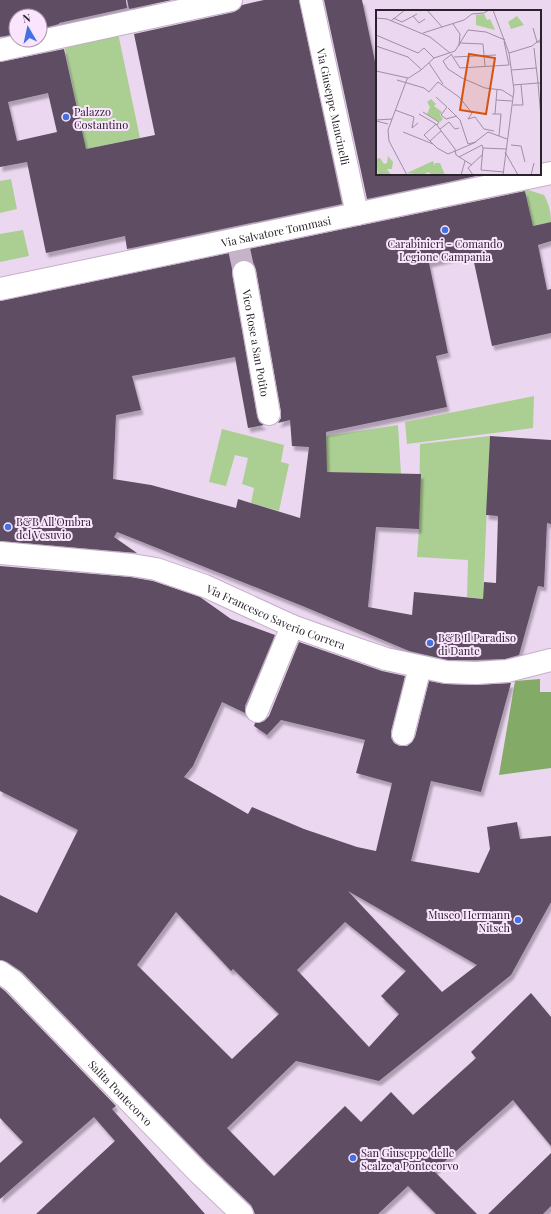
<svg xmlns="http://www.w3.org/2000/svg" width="551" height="1214" font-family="'Playfair Display',serif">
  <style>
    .green { fill: #abcf92 }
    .forest { fill: #83aa67 }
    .building { fill: #5f4d63; fill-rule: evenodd; filter: url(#shadow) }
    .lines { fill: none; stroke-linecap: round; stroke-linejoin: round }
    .minor-tunnel { stroke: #c5b3ca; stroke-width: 22; stroke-dasharray: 22 11; stroke-linecap: butt }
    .minor-casing { stroke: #c4afc8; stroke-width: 24 }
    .minor { stroke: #fff; stroke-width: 22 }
    .poi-dot { fill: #4471e2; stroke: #fae4fe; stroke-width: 1.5 }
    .labels { text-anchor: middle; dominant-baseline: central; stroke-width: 4; stroke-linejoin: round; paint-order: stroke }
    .street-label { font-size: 11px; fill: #2a222c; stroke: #fae4fe }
    .poi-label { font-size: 11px; fill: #2a222c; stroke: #fae4fe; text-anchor: start }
    .inset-road { fill: none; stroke: #9e8fa2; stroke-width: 1 }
    .view { fill: #d5540f; fill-opacity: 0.15; stroke: #d5540f; stroke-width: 2 }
    .inset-edge { fill: none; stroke: #2a222c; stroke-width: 2 }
  </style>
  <defs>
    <filter id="shadow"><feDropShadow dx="2.5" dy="4.5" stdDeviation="1" flood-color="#0004"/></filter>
  </defs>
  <rect width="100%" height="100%" fill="#ecd7f1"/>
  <path class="green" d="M 118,33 L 140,138 L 86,149 L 64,45 Z
    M 11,179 L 17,209 L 0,213 L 0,181 Z
    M 525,189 L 544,195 C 549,204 551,212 551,222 L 533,226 Z
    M 23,230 L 29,256 L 0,262 L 0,234 Z
    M 534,396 L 533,428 L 407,444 L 405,422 Z
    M 398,425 L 401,474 L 326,472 L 326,436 Z
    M 222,429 L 284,445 L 281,462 L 289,464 L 279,511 L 251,503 L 254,488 L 242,484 L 248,458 L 235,455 L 226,486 L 209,482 Z
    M 490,436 L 483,599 L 467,597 L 468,560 L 417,557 L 419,529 L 420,444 Z"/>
  <path class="forest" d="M 540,679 L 540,692 L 551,692 L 551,768 L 499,775 L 515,681 Z"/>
  <path class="building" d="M 0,0 L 126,0 L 127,8 L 59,23 L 59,24 L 40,29 L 40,16 L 16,16 L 16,34 L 0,37 Z
    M 127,0 L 172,0 L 129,9 Z
    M 264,0 L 299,0 L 342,204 L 127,249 L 125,236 L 46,253 L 27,162 L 0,167 L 0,62 L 64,49 L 86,149 L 155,135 L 134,34 L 234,12 L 239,9 L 242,5 ZM 48,93 L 57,132 L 17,141 L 8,102 Z
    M 324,0 L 362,0 L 377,71 L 377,174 L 486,174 L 367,199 Z
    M 525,191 L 533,226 L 551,222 L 551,241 L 538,245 L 547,290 L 551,289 L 551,333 L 492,346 L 472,253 L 429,263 L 448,353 L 436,356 L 447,407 L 326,432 L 327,472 L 421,474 L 419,529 L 376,527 L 368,607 L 412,615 L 414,592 L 483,599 L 484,582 L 496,583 L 498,516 L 486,515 L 490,436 L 551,440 L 551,524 L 547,523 L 544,587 L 538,586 L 519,655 L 505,659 L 476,660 L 448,660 L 409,651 L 305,607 L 117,532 L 114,537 L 137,553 L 0,541 L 0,301 ZM 241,260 L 249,260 L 254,264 L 256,270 L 281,412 L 281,418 L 278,423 L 290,420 L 292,446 L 309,447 L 300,518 L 238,499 L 236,508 L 151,485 L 113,479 L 116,415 L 141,410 L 132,376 L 235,357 L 248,428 L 264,425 L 259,422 L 257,416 L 232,274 L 232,267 L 236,263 Z
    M 0,566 L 130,577 L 153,581 L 200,597 L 231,619 L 275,635 L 245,706 L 245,713 L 222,702 L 193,766 L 184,777 L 248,814 L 252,807 L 304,829 L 357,847 L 376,851 L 392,783 L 356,773 L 365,740 L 281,720 L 267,735 L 254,726 L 255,723 L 259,723 L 264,721 L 269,716 L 299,642 L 382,671 L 405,676 L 391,731 L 391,738 L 394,743 L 400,746 L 407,746 L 412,742 L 415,737 L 429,681 L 445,684 L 476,685 L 511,683 L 481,792 L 431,781 L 411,861 L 479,873 L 490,849 L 487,827 L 517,822 L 520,839 L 551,836 L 551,902 L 511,975 L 379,1081 L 296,1061 L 227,1128 L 274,1176 L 345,1106 L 361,1122 L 391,1092 L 413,1115 L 476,1058 L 471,1052 L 531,993 L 551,1017 L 551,1146 L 513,1100 L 434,1171 L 477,1214 L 436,1214 L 408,1186 L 378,1214 L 255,1214 L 251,1205 L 207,1163 L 22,972 L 7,962 L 0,960 L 0,895 L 37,913 L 78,830 L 0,791 ZM 348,891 L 477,965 L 442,992 ZM 176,912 L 231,971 L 233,969 L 279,1014 L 232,1059 L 137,965 ZM 345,922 L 406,971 L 381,996 L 399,1014 L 369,1047 L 297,970 Z
    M 0,987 L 5,991 L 116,1106 L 112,1109 L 205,1214 L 36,1214 L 115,1141 L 94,1117 L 0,1199 L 0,1163 L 23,1142 L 0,1118 Z
    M 551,1153 L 551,1206 L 543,1214 L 488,1214 Z"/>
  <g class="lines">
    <path class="minor-tunnel" d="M 239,249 L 244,272"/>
    <defs>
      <g id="minor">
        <path id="s1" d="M 311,0 L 357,214"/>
        <path d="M 0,50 L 231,0"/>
        <path id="s2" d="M 244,272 L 269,414"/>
        <path id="s3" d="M 0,289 L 551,173"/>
        <path id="s4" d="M 0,553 L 132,565 L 156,569 L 205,586 L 292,626 L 357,649 L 386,659 L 446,672 L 476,673 L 507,671 L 551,660"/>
        <path d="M 257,711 L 292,626"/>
        <path d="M 403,734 L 420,667"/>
        <path id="s5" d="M 0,972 L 13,981 L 37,1006 L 198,1172 L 242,1214"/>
      </g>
    </defs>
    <use href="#minor" class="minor-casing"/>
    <use href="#minor" class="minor"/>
  </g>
  <g class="poi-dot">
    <circle cx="66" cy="117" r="4"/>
    <circle cx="445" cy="230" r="4"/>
    <circle cx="8" cy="527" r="4"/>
    <circle cx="430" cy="643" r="4"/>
    <circle cx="518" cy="920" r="4"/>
    <circle cx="353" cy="1158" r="4"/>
  </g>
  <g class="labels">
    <g class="street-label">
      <text stroke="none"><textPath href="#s1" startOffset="109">Via Giuseppe Mancinelli</textPath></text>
      <text stroke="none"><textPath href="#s3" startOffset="282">Via Salvatore Tommasi</textPath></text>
      <text stroke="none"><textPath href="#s2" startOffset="72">Vico Rose a San Potito</textPath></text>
      <text stroke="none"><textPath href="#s4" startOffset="286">Via Francesco Saverio Correra</textPath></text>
      <text stroke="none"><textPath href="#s5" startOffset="171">Salita Pontecorvo</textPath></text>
    </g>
    <g class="poi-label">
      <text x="74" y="111">Palazzo<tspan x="74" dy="13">Costantino</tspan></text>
      <text x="445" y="243" text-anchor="middle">Carabinieri - Comando<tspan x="445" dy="13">Legione Campania</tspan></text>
      <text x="16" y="521">B&amp;B All'Ombra<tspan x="16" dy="13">del Vesuvio</tspan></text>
      <text x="438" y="637">B&amp;B Il Paradiso<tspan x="438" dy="13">di Dante</tspan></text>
      <text x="510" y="914" text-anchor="end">Museo Hermann<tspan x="510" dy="13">Nitsch</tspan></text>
      <text x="361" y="1152">San Giuseppe delle<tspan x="361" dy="13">Scalze a Pontecorvo</tspan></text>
    </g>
  </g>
  <g transform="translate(376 10)">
    <rect width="165" height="165" fill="#ecd7f1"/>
    <path d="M 108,4 L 111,10 L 114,9 L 119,20 L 100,15 L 100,5 ZM 141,6 L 148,15 L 135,19 L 132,12 ZM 55,89 L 60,94 L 58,96 L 66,102 L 64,105 L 67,109 L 64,112 L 51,104 L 54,97 L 51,92 ZM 12,146 L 17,152 L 16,159 L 11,159 L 15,165 L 2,165 L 0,149 L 4,148 L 8,154 L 11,153 ZM 57,151 L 59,156 L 59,153 L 64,153 L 69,165 L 55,165 L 53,162 L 46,165 L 31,163 Z" fill="#abcf92"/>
    <path class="inset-road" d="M 51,0 L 66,17M 117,0 L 133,43 L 138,80 L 127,165M 37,6 L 43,13 L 49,9M 0,8 L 11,9 L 54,27 L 74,43M 17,8 L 26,12 L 41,4M 15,11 L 29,0M 77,14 L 84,24 L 83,36M 157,18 L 161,32 L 165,32M 47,23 L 88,10 L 96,4 L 108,3 L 113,0M 0,25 L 42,43 L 48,38 L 58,48M 84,33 L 107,34 L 109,56M 0,36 L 32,47 L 46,60M 133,43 L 156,36 L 165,29M 75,44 L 84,58 L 133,55 L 128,31M 76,44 L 67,51 L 72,59 L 86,68 L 109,78 L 126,80 L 137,87M 78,47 L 120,45M 53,53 L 67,74M 136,60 L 160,58M 0,61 L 32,68M 21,70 L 48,78 L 53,82 L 62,72 L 83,87M 165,73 L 162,73 L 165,108M 137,75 L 162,73 L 158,38M 60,87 L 71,97 L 65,105 L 70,109 L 81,106M 83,87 L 96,103 L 92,109 L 99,107 L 108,119 L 118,121M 120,90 L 136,91M 137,95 L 147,95 L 145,75M 72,98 L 84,110 L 92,134 L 100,132M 19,100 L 38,107 L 36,118 L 42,113M 47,102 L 63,112 L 61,115M 43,104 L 60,114 L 79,139 L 80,145 L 96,155M 116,104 L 125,104 L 123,126M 119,104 L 121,79M 0,110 L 16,109M 0,111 L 12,114M 60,114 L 48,125 L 61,138 L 72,144 L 98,133 L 112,122 L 131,129M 64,119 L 73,112 L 79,119 L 83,118M 27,122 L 57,134M 54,131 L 65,121M 135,135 L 145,136 L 149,152M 107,138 L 105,160 L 128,162M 107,138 L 130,139M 129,142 L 142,165M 83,147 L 106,135 L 107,138M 31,165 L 13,131 L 12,120 L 31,69 L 45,60 L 58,48 L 79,41 L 92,20 L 110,22 L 129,30M 85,165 L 89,151M 97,165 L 92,158 L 107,144M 155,165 L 158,153"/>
    <path class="view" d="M 93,44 L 119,48 L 110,104 L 84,100 Z"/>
    <rect width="165" height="165" class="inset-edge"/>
  </g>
  <g transform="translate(28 28) rotate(351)"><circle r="19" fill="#fae4fe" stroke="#a796aa"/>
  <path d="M0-3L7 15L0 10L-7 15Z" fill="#4471e2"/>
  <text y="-6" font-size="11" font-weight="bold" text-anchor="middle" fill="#2a222c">N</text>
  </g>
</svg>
